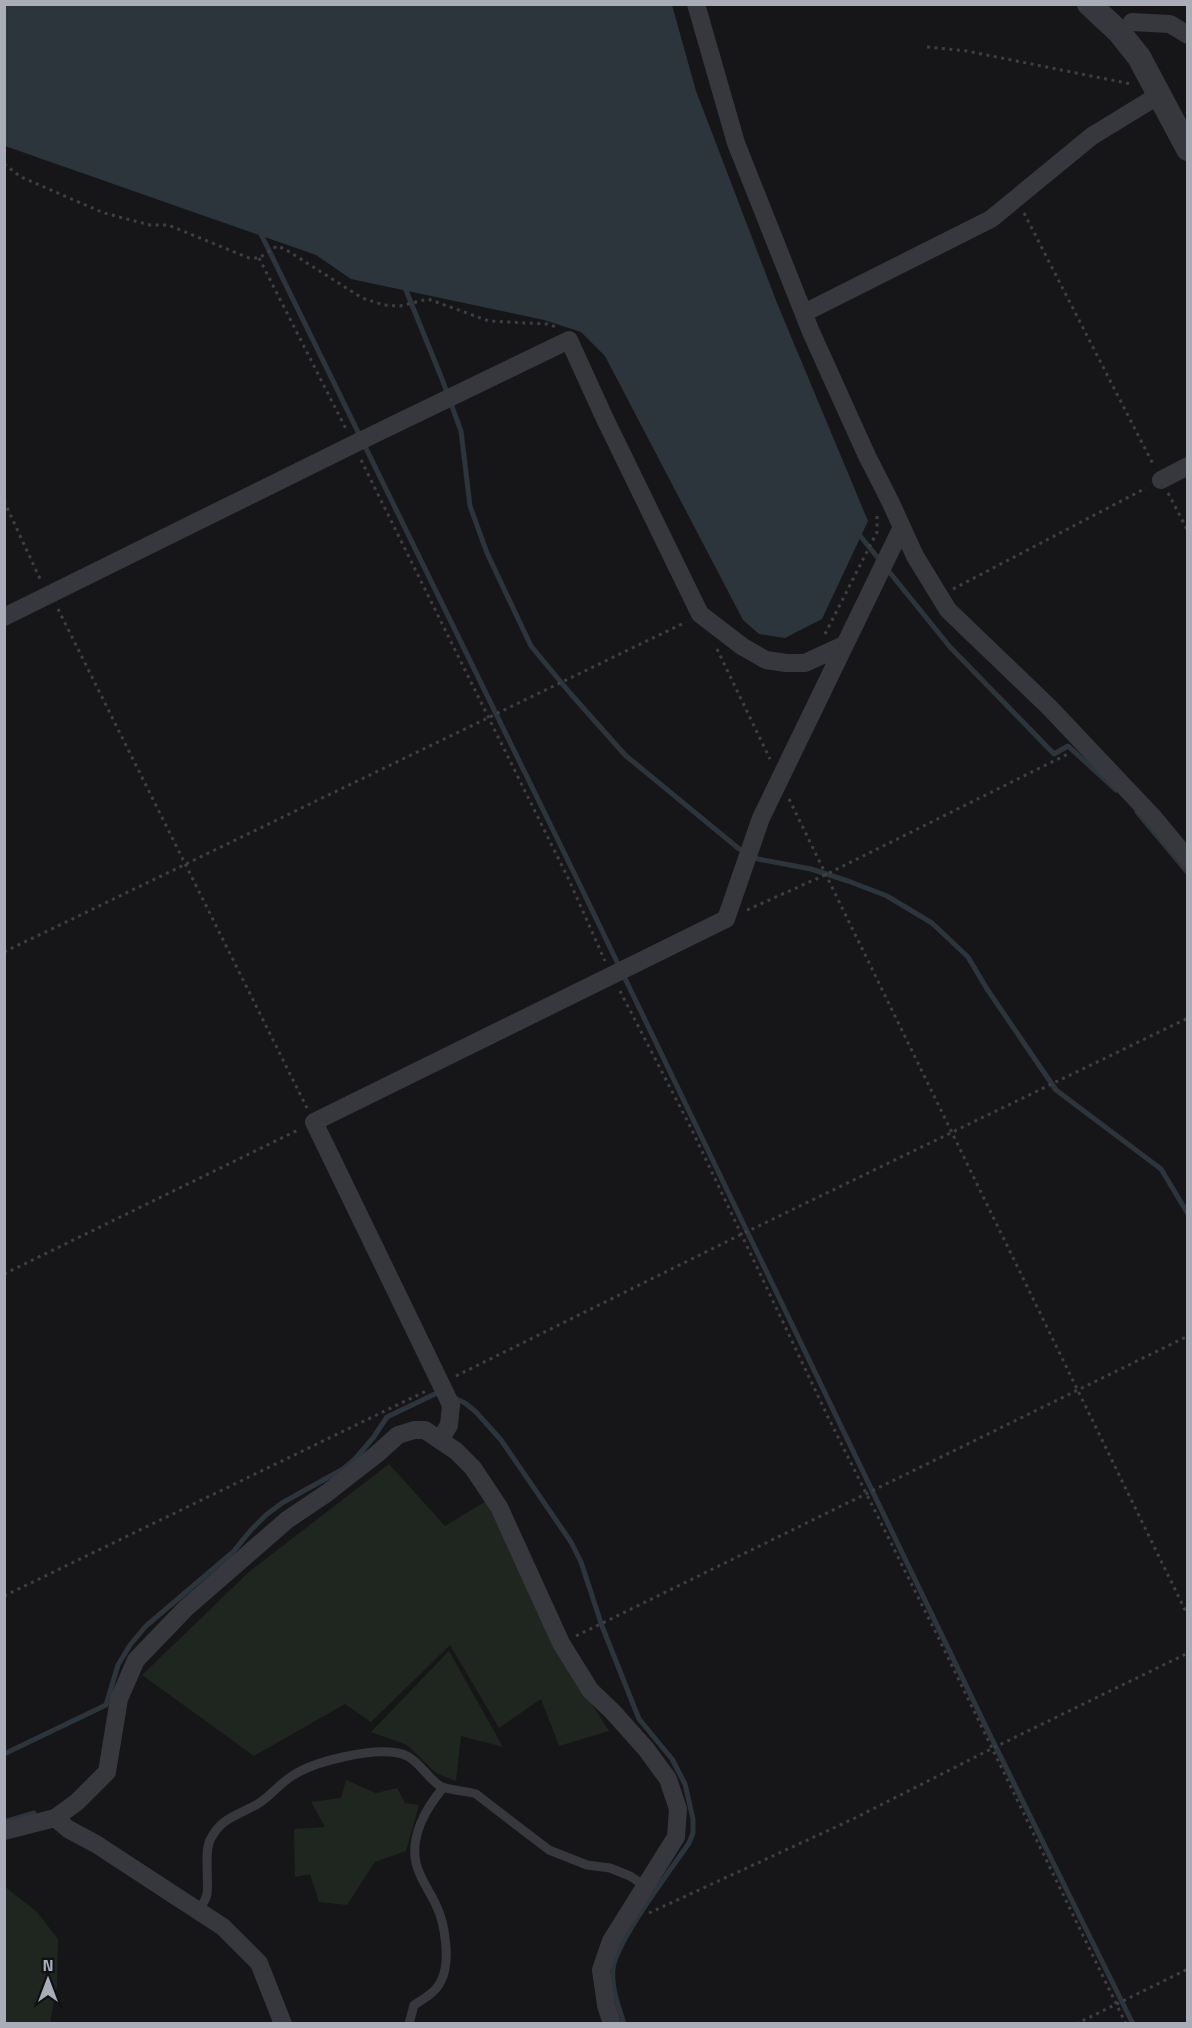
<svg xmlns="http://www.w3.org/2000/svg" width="1192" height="2028" font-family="'Titillium Web',sans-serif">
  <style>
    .green { fill: #1e261f }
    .water { fill: #2c353c }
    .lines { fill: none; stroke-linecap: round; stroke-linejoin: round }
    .stream { stroke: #2c353c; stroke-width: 5 }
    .path { stroke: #3d3f44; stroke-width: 3; stroke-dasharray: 3 4.5; stroke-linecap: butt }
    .service { stroke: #37383d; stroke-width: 9 }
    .minor { stroke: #37383d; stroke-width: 18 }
    .tertiary { stroke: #37383d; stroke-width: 24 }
  </style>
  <rect width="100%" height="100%" fill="#161618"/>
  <path class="green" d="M 389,1464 L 445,1526 L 486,1501 L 567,1666 L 609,1731 L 559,1746 L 541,1699 L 499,1728 L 450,1645 L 371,1722 L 345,1704 L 254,1756 L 142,1675 L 250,1571 Z
    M 449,1651 L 503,1747 L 461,1736 L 456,1781 L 436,1773 L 407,1745 L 371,1732 Z
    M 346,1780 L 376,1793 L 397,1788 L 405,1803 L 419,1805 L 406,1851 L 375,1862 L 347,1905 L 319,1902 L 310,1874 L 295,1877 L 294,1829 L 325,1827 L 311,1802 L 341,1798 Z
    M 4,1886 L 36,1911 L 58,1939 L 57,1986 L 50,2023 L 5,2023 Z"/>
  <path class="water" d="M 5,4 L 672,5 L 696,91 L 777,303 L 868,521 L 822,619 L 785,638 L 759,634 L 743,620 L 605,356 L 581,332 L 544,320 L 351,279 L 316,255 L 5,146 Z"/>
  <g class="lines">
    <path class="stream" d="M 260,232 L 578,881 L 991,1737 L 1133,2024
      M 403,283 L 442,379 L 461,431 L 470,506 L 487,553 L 531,646 L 570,693 L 625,755 L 738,848 L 758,859 L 811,869 L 848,881 L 887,896 L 932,923 L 968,957 L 987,989 L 1056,1090 L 1161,1169 L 1188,1214
      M 857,532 L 950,647 L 1054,754 L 1068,746 L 1116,790
      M 1137,812 L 1188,873
      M 452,1397 L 465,1403 L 476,1412 L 501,1440 L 571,1542 L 581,1562 L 602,1626 L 639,1719 L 672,1759 L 685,1784 L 693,1819 L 693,1833 L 689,1843 C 672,1868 615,1943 613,1969 C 611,1988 619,2007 624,2024
      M 4,1754 L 106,1705 L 118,1665 L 130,1645 L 146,1626 L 233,1552 L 251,1530 L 266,1515 L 282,1503 L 343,1469 L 355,1459 L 373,1438 L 387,1417 L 439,1392 L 441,1393
      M 4,1822 L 34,1813"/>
    <path class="path" d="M 927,47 L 967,51 L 1131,84
      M 4,164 L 21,177 L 104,213 L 150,225 L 168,225 L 249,258 L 259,258 L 277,246 L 285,249 L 362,298 L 384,305 L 400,306 L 428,299 L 489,321 L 547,324 L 556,327
      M 1024,213 L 1154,466
      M 259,258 L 346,429
      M 361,460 L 569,880 L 605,961
      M 1168,493 L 1188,531
      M 4,501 L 41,581
      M 953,589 L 1146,488
      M 58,609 L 307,1108
      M 825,634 L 877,532 L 877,515
      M 717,649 L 770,759
      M 789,799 L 1188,1616
      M 747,910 L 825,875 L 1070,753
      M 4,952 L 686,622
      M 620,991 L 690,1126 L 828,1417 L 939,1639 L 1126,2024
      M 4,1274 L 298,1130
      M 456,1376 L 740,1235 L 1188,1018
      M 4,1596 L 426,1391
      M 576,1636 L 1188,1336
      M 649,1913 L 853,1819 L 991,1749 L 1188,1653
      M 1076,2024 L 1188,1969"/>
    <path class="service" d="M 199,1910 C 202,1905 206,1900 207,1894 C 209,1879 204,1853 210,1840 C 221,1818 236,1816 256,1805 C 269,1798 279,1784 292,1776 C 314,1761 371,1748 398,1753 C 417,1756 425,1776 440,1786 C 448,1790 466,1791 476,1794 L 549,1850 L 587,1865 L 610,1868 L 630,1876 L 645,1886
      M 409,2024 L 414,2005 C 424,1999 436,1992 441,1981 C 451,1962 445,1923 436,1905 C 430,1892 419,1877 416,1863 C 410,1836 426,1808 443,1788"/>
    <path class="minor" d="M 696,4 L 736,143 L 811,332 L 867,456 L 890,501 L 915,556 L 948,610 L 1050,708 L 1154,818 L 1188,859
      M 1132,22 L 1170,24 L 1188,35
      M 804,313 L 991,219 L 1092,136 L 1159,95
      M 1161,480 L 1188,466
      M 4,617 L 354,444 L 569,340 L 605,419 L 700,614 L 743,647 L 766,660 L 786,663 L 805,663 L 844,645
      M 440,1440 L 449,1425 L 451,1405 L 314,1122 L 726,919 L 761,818 L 901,529
      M 55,1818 L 68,1829 L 96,1844 L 223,1927 L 259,1963 L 283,2024
      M 4,1831 L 55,1818 L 77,1802 L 107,1772 L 119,1699 L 136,1660 L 186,1608 L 287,1520 L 327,1493 L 377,1454 L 398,1435 L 414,1430 L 425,1430 L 456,1451 L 473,1468 L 499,1507 L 561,1643 L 590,1690 L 613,1712 L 646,1749 L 668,1779 L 678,1809 L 676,1837 L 611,1941 L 601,1970 L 606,2005 L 612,2024"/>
    <path class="tertiary" d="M 1089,4 L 1119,32 L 1139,57 L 1188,149"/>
  </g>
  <rect width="1192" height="2028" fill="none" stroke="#a8adb8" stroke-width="12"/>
  <g transform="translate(48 1980)" stroke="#111113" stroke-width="4.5" paint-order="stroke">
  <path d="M0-4.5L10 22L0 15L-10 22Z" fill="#a8adb8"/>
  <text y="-9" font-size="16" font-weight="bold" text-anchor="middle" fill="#a8adb8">N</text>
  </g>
</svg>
